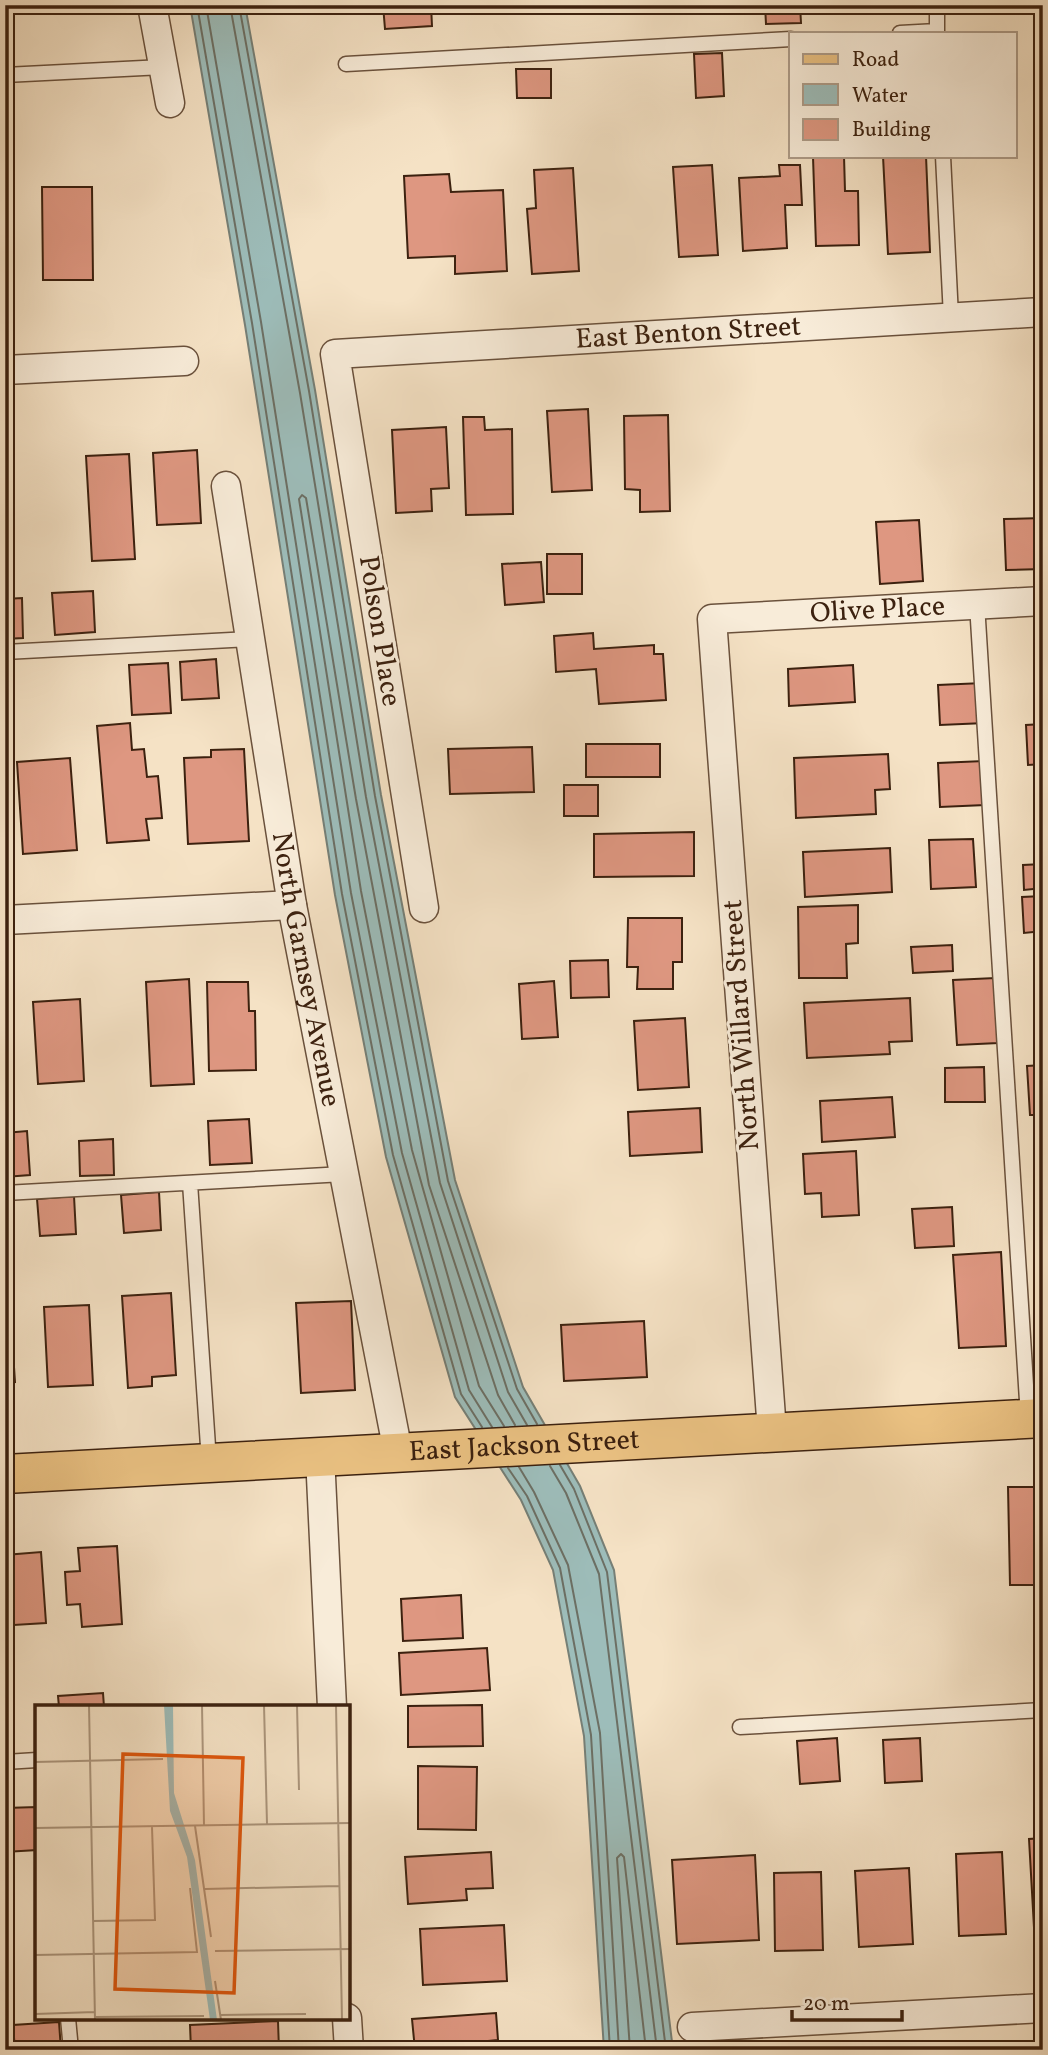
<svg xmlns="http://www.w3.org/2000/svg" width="1048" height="2055" font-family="Vollkorn,serif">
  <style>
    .water { fill: #9dbdba; stroke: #767f76; stroke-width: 2 }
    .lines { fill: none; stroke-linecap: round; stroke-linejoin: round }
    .shore { stroke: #6c6f64; stroke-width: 2 }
    .building { fill: #de9781; stroke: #3c210f; stroke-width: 2 }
    .service-casing { stroke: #6a513c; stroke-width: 17 }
    .minor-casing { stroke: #6a513c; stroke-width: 31 }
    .primary-casing { stroke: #3c210f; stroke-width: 41 }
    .service { stroke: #f8ecd9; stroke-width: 14 }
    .minor { stroke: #f8ecd9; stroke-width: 28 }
    .primary { stroke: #eac182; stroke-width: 38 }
    .labels { text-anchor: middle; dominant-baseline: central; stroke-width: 6; stroke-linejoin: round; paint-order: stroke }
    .street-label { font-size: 28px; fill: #3c210f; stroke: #f8ecd9 }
    .inset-road { fill: none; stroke: #ab957c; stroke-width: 2 }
    .view { fill: #df560c; fill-opacity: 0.15; stroke: #df560c; stroke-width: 3.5 }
    .inset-edge { fill: none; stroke: #3c210f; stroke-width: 3.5 }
  </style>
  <rect width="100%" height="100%" fill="#f5e2c5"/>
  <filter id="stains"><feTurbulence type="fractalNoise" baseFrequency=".00286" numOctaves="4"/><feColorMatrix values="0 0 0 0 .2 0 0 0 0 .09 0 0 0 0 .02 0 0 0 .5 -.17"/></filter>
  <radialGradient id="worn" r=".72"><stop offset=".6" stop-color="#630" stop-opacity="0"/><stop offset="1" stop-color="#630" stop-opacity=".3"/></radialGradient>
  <path class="water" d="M 190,5 L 245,5 L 315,390 L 381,795 L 455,1180 L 523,1387 L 580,1486 L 614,1570 L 673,2050 L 604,2050 L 584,1736 L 553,1570 L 521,1500 L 455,1397 L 386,1157 L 335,895 L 245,325 Z"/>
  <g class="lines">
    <path class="shore" d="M 197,5 L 252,323 L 342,894 L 393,1155 L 461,1394 L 482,1427
      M 206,5 L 261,322 L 351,893 L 402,1153 L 469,1390 L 492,1427
      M 230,5 L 300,393 L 366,797 L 440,1183 L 508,1392 L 527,1425
      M 239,5 L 309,391 L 375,796 L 448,1181 L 517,1389 L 537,1424
      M 504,1426 L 479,1386 L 412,1150 L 361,891 L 299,499 L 302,495 L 306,498 L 356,799 L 429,1185 L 498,1395 L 515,1425
      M 560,1465 L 574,1489 L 607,1572 L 666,2050
      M 550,1466 L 566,1493 L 599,1574 L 657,2050
      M 519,1467 L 534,1492 L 568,1565 L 600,1733 L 619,2050
      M 508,1468 L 527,1496 L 560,1568 L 591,1735 L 610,2050
      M 630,2050 L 617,1858 L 621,1854 L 624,1857 L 646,2050"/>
  </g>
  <path class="building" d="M 383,5 L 431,5 L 432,26 L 385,29 Z
    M 765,5 L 800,5 L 801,23 L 766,24 Z
    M 722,53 L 724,96 L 696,98 L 694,54 Z
    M 516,69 L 551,69 L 551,98 L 517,98 Z
    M 1043,92 L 1043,195 L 1042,195 L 1037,93 Z
    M 844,156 L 845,191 L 858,191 L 859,245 L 816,246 L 813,157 Z
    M 883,156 L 926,156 L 930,252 L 888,254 Z
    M 712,165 L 718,255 L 679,257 L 673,167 Z
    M 779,165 L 800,165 L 802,205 L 785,205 L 787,248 L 743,251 L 739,178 L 780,176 Z
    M 573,168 L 579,271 L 532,274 L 527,209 L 536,208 L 534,170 Z
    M 449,174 L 451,192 L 503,190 L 507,271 L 455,274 L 455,256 L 408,258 L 404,176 Z
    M 42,187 L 92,187 L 93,280 L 43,280 Z
    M 588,409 L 592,490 L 552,492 L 547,411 Z
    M 668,415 L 670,511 L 640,512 L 640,490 L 625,489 L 624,416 Z
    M 463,417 L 484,417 L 485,430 L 512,429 L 513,514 L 466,515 Z
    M 446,427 L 449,488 L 431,489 L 432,511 L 396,513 L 392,430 Z
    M 197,450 L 201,523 L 157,525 L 153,453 Z
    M 129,454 L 135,559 L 92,561 L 86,456 Z
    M 1043,518 L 1043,569 L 1006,570 L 1004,519 Z
    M 919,520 L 923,581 L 880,584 L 876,522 Z
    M 547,554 L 582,554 L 582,594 L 547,594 Z
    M 541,562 L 544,602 L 505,605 L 502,564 Z
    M 93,591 L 95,632 L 55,635 L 52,593 Z
    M 22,598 L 23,638 L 5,639 L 5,599 Z
    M 593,633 L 594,649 L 654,645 L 654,654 L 663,654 L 666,700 L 599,704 L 596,669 L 556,672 L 554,636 Z
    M 216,659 L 219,698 L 182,700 L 180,662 Z
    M 168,663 L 171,713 L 132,715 L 129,665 Z
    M 853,665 L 855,702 L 789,706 L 788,669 Z
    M 983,683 L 985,723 L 940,725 L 938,685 Z
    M 130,723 L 132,750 L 144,749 L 147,777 L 158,776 L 162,818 L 146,819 L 149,840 L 107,843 L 97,726 Z
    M 1043,724 L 1043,764 L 1028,765 L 1026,725 Z
    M 586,744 L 660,744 L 660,777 L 586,777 Z
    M 532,747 L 534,792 L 450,794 L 448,749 Z
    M 244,749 L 249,841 L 188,844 L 184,758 L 211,757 L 211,750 Z
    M 888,754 L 890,789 L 875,790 L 876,814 L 796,818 L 794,758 Z
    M 70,758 L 77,850 L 23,854 L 17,762 Z
    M 984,761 L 985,805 L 940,807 L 938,763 Z
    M 564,785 L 598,785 L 598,816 L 564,816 Z
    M 694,832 L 694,876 L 594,877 L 594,834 Z
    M 973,839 L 976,887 L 931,889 L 929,840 Z
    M 890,848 L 892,892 L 805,897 L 803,852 Z
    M 1043,864 L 1043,888 L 1024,890 L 1023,865 Z
    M 1043,896 L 1043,931 L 1024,933 L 1022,897 Z
    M 858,905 L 858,943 L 846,944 L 847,978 L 799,978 L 798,907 Z
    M 628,918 L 682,918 L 682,962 L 673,962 L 673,989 L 637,989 L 638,967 L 627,967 Z
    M 952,945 L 953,971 L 913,973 L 911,947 Z
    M 608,960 L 609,997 L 571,998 L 570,961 Z
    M 995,978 L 998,1043 L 957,1045 L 953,980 Z
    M 189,979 L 194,1084 L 151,1086 L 146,982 Z
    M 554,981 L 558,1037 L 522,1039 L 519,984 Z
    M 207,982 L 248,982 L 249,1011 L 255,1011 L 256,1070 L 209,1071 Z
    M 910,998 L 912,1041 L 889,1042 L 890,1054 L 807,1058 L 804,1003 Z
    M 80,999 L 84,1081 L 38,1084 L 33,1002 Z
    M 685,1018 L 689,1087 L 638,1090 L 634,1021 Z
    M 5,1045 L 11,1045 L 12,1083 L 5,1083 Z
    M 1043,1065 L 1043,1115 L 1030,1115 L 1027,1066 Z
    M 984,1067 L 985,1102 L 945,1102 L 945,1068 Z
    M 892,1097 L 895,1137 L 822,1142 L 820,1101 Z
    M 700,1108 L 702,1152 L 630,1156 L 628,1112 Z
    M 249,1119 L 252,1163 L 210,1165 L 208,1121 Z
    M 27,1131 L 30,1175 L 5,1177 L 5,1133 Z
    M 113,1139 L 114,1175 L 80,1176 L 79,1141 Z
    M 856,1151 L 859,1215 L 822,1217 L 821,1193 L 805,1194 L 803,1154 Z
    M 1038,1160 L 1043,1160 L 1043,1205 L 1041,1205 Z
    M 159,1192 L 161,1230 L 124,1233 L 121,1195 Z
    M 74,1196 L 76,1234 L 40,1236 L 37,1199 Z
    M 952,1207 L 954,1246 L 915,1248 L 912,1209 Z
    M 1001,1252 L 1006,1346 L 959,1348 L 953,1255 Z
    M 171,1293 L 176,1375 L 152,1377 L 152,1386 L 128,1388 L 122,1296 Z
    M 351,1301 L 355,1390 L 301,1393 L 296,1303 Z
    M 89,1305 L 93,1385 L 48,1387 L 44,1307 Z
    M 5,1307 L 10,1307 L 15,1382 L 5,1383 Z
    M 644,1321 L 647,1377 L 564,1381 L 561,1325 Z
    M 1008,1487 L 1043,1487 L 1043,1585 L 1010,1585 Z
    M 117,1546 L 122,1624 L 82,1627 L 80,1604 L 67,1605 L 65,1572 L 80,1571 L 78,1548 Z
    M 41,1552 L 46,1623 L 14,1625 L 12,1600 L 5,1600 L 5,1555 Z
    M 461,1595 L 463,1638 L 403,1641 L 401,1599 Z
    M 487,1648 L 490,1690 L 401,1695 L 399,1653 Z
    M 103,1693 L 104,1707 L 59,1707 L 58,1696 Z
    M 482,1705 L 483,1746 L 408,1747 L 408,1706 Z
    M 837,1738 L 840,1781 L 800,1784 L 797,1741 Z
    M 920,1738 L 922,1781 L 885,1783 L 883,1740 Z
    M 418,1766 L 477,1767 L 476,1830 L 418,1829 Z
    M 37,1807 L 37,1850 L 5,1852 L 5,1808 Z
    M 1043,1838 L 1043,1944 L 1035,1945 L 1029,1839 Z
    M 491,1852 L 493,1888 L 466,1889 L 467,1900 L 408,1904 L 405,1857 Z
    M 1002,1852 L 1006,1934 L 959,1936 L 956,1854 Z
    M 755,1855 L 759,1940 L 677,1944 L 672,1860 Z
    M 909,1868 L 913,1944 L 859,1947 L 855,1871 Z
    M 821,1872 L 823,1950 L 775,1951 L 774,1873 Z
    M 504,1925 L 507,1981 L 423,1985 L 420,1929 Z
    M 496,2013 L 498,2040 L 489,2041 L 489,2050 L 415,2050 L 412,2019 Z
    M 278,2021 L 279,2050 L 191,2050 L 190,2025 Z
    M 59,2022 L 61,2050 L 15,2050 L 13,2025 Z"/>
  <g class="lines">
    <defs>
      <path id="service" d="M 937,5 L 937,33
        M 900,33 L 937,31
        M 346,64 L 791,39
        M 5,75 L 163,67
        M 943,156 L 951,317
        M 977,604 L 1028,1417
        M 5,652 L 250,639
        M 190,1183 L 209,1461
        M 5,1193 L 344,1174
        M 740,1727 L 1043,1710
        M 5,1762 L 37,1760
        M 68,2018 L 71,2050"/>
      <g id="minor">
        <path d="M 152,5 L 170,103"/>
        <path d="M 5,370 L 184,361"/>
        <path id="s1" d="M 226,486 L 292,905 L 398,1452"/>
        <path id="s2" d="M 424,908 L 335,354 L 1043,312"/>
        <path d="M 5,920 L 292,905"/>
        <path id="s3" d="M 772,1431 L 712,619 L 1043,601"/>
        <path d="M 320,1456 L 332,1707"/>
        <path d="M 347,2018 L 349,2050"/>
        <path d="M 692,2027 L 1043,2008"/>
      </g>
      <g id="primary">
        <path id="s4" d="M 5,1474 L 1043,1418"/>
      </g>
    </defs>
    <use href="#service" class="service-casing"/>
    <use href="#minor" class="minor-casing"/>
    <use href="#primary" class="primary-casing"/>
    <use href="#service" class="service"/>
    <use href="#minor" class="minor"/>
    <use href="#primary" class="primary"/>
  </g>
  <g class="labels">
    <g class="street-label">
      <text stroke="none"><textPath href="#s2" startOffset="915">East Benton Street</textPath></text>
      <text stroke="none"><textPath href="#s3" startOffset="980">Olive Place</textPath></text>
      <text transform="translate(379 631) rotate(81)">Polson Place</text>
      <text stroke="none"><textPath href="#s1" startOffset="490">North Garnsey Avenue</textPath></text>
      <text transform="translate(742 1025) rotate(-94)">North Willard Street</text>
      <text stroke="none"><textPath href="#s4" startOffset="520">East Jackson Street</textPath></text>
    </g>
  </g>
  <g transform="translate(35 1705)">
    <rect width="315" height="315" fill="#f5e2c5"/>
    <path d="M 129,0 L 138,0 L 139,88 L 160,155 L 182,315 L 175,315 L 152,152 L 135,106 Z" fill="#9dbdba"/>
    <path class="inset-road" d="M 54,0 L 60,315M 167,0 L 169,121M 229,0 L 232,119M 262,0 L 264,85M 301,0 L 307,315M 0,57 L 128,54M 160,121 L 176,232M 0,123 L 315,118M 170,184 L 304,181M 58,216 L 120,215 L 117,122M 180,246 L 315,244M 0,250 L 162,247 L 155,183M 180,276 L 186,315M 0,309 L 60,307M 185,310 L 271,309M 60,312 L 169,311"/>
    <path class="view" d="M 88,49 L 208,53 L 199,288 L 80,284 Z"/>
    <rect width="315" height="315" class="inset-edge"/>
  </g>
  <rect width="1048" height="2055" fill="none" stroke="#f5e2c5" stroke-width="28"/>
  <rect x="7" y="7" width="1034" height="2041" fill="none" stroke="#3c210f" stroke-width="3.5"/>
  <rect x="14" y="14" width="1020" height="2027" fill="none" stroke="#3c210f" stroke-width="2"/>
  <rect x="789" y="32" width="228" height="126" fill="#f8ecd9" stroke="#ad9b88" stroke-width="2"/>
  <rect x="803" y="54" width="35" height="10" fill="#eac182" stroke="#ad9b88" stroke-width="2"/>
  <text x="852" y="66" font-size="21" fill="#3c210f">Road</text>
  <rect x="803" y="84" width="35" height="21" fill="#9dbdba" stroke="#ad9b88" stroke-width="2"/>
  <text x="852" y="102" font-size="21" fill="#3c210f">Water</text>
  <rect x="803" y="119" width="35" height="21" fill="#de9781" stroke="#ad9b88" stroke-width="2"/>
  <text x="852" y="136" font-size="21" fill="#3c210f">Building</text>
  <path d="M792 2010v10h110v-10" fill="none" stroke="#3c210f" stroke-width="3.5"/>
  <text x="803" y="2010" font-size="21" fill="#3c210f" stroke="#f8ecd9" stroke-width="5" paint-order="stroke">20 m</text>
  <rect width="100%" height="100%" filter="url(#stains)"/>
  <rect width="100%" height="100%" fill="url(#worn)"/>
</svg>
